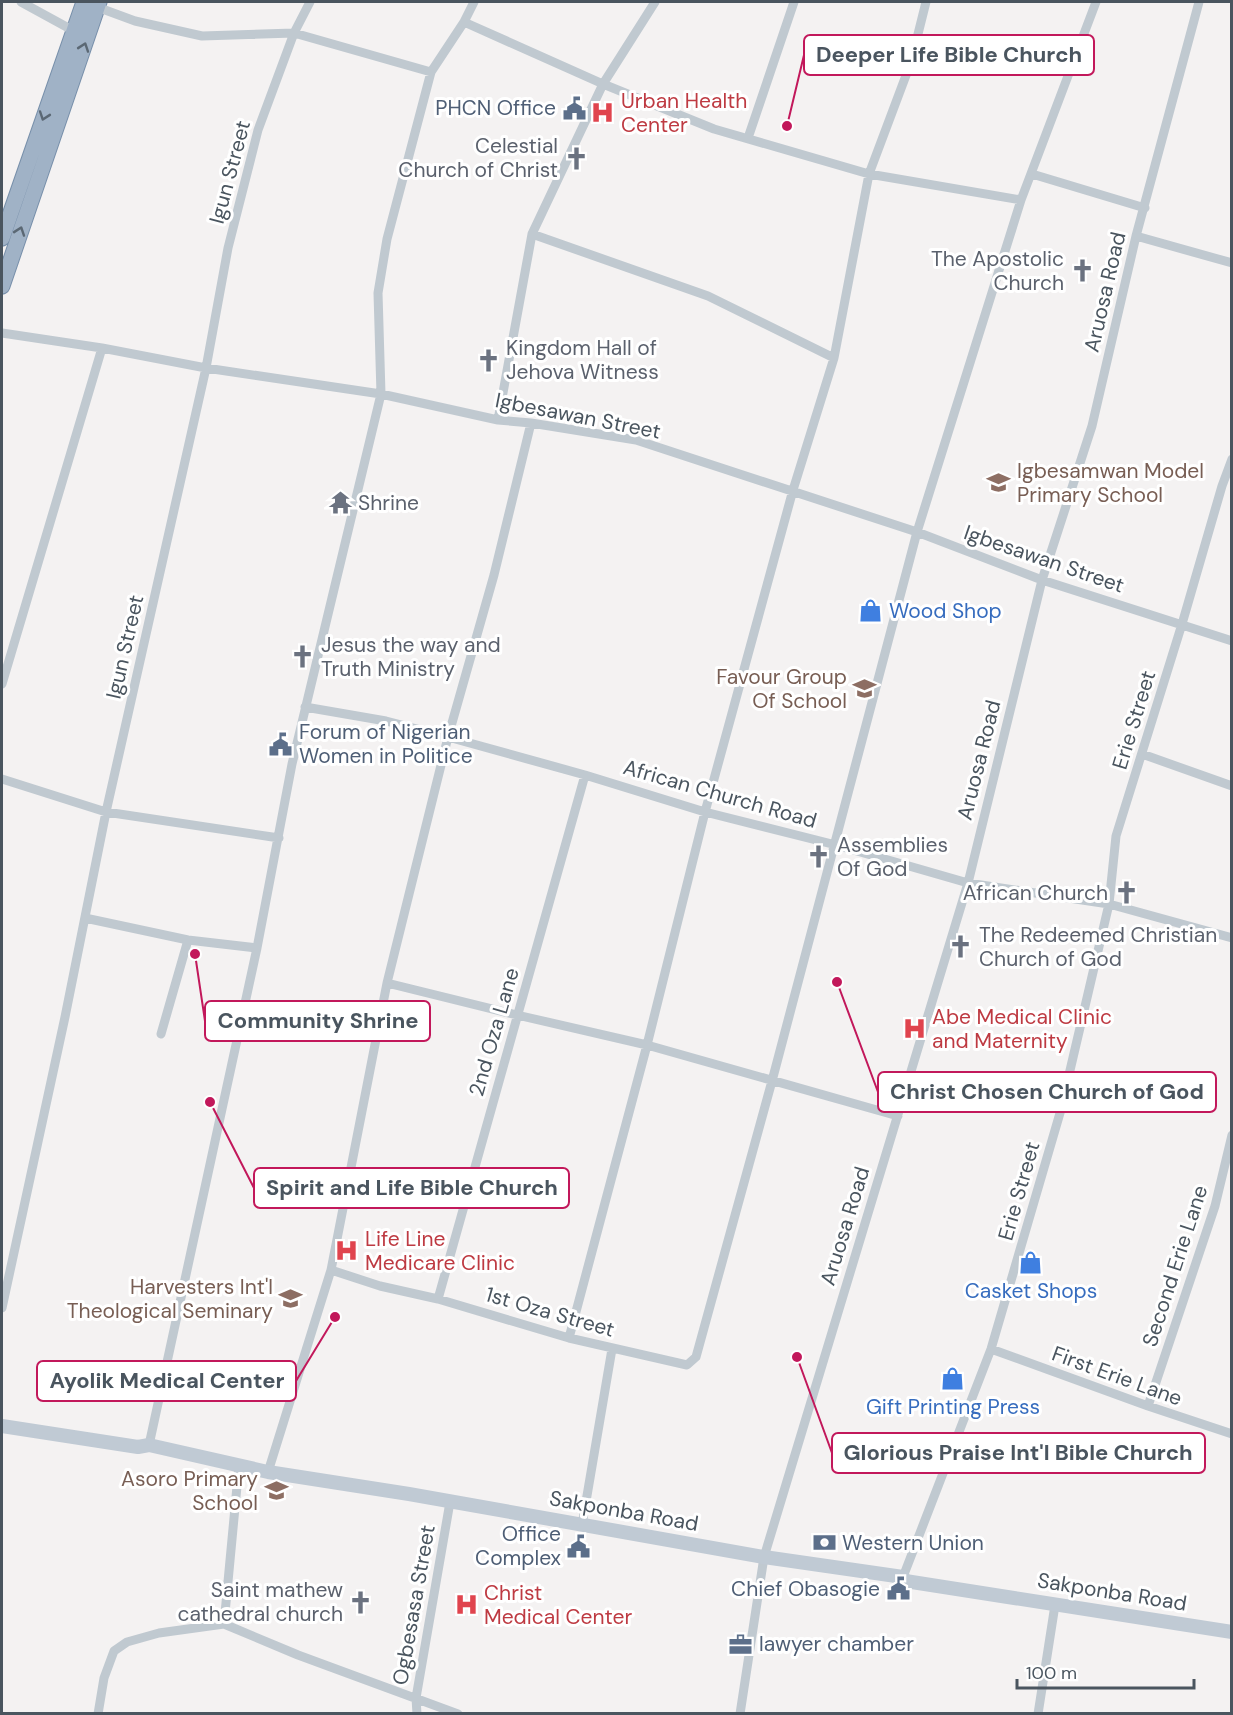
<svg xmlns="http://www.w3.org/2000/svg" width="1233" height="1715" font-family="'DM Sans',sans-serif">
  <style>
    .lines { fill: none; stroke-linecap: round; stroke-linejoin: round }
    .trunk-casing { stroke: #778faa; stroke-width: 17 }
    .minor { stroke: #c0c9d0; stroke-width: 9 }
    .secondary { stroke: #c0cad4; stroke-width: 14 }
    .trunk { stroke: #a0b2c6; stroke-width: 15 }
    .oneway { stroke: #5b6874 }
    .labels { text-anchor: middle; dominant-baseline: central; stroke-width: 6; stroke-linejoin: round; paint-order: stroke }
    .health-label { font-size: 21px; fill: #be3a42; stroke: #fff; text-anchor: start }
    .service-label { font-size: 21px; fill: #4e5e75; stroke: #fff; text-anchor: end }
    .worship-label { font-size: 21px; fill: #5b616d; stroke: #fff; text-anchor: start }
    .street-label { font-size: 21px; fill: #4a555f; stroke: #fff }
    .education-label { font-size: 21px; fill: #785e54; stroke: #fff; text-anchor: end }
    .shop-label { font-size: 21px; fill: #366cbe; stroke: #fff }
    .leader { fill: none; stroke: #c2185b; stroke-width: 2 }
    .callout-dot { fill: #c2185b; stroke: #fff; stroke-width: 2 }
    .callout { fill: #fff; stroke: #c2185b; stroke-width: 2 }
    .callout-label { font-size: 22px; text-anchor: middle; font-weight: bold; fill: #4a555f }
  </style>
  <rect width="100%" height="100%" fill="#f4f2f2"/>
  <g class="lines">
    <defs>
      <path id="trunk" d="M 2,238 L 84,2
        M 2,286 L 99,2"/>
    </defs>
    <use href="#trunk" class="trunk-casing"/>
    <path class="minor" d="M 21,2 L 74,31
      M 97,7 L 135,21 L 202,36 L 294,33 L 431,72
      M 464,22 L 603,84 L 714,129 L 869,174 L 1021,200
      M 748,138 L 794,2
      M 1032,174 L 1145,208
      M 532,234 L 708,296 L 834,358
      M 1136,236 L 1232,263
      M 2,333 L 102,348 L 206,368 L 381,394 L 498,420 L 531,423 L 636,440 L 917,532 L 1042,580 L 1232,641
      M 498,420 L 532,234 L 603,84 L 655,2
      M 2,684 L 102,348
      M 305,707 L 386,721 L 448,737 L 585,775 L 705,812 L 836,845 L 968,883 L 1109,904 L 1232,938
      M 1142,754 L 1232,786
      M 2,779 L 106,812 L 279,838
      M 85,918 L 188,940 L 257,948
      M 387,983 L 517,1015 L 647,1045 L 898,1116
      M 161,1034 L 188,940
      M 331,1270 L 380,1286 L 438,1299 L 569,1338 L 687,1365 L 696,1357 L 772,1081 L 917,532 L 1021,200 L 1096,2
      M 438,1299 L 585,775
      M 2,1308 L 65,1017 L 106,812 L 206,368 L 228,248 L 258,130 L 294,33 L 310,2
      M 569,1338 L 647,1045 L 705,812 L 793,490 L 834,358 L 869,174 L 911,62 L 926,2
      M 991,1349 L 1148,1406 L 1232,1434
      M 1148,1406 L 1215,1206 L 1232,1135
      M 149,1445 L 257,948 L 292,764 L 381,394 L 378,293 L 387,239 L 431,72 L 464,22 L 474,2
      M 268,1472 L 331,1270 L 387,983 L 448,737 L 494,575 L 531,423
      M 582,1525 L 612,1349
      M 903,1577 L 991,1349 L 1060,1113 L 1109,904 L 1116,836 L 1182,624 L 1222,486 L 1232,459
      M 224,1624 L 239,1465
      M 98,1714 L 104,1678 L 114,1651 L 127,1642 L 159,1633 L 224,1624 L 298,1655 L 458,1714
      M 417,1714 L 416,1698 L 450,1502
      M 740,1714 L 764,1557 L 968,883 L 1042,580 L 1092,426 L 1136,236 L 1199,2
      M 1038,1714 L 1055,1605"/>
    <path class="secondary" d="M 2,1426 L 138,1447 L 149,1445 L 268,1472 L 409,1494 L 764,1557 L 903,1577 L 899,1580 L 1232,1632"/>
    <use href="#trunk" class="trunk"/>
  </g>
  <defs><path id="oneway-chevron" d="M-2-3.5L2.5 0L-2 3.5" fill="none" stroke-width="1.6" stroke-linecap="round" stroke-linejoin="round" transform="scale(1.5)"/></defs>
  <g class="oneway">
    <use href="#oneway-chevron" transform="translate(84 47) rotate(-71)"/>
    <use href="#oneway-chevron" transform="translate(44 116) rotate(109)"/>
    <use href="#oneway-chevron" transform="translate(20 231) rotate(-71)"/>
  </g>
  <defs>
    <symbol id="civic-bare" viewBox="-9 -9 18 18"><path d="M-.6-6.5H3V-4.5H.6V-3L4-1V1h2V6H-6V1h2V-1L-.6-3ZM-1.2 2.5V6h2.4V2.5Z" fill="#5c6f8a" stroke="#fff" stroke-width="2.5" paint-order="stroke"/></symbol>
    <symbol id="hospital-bare" viewBox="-9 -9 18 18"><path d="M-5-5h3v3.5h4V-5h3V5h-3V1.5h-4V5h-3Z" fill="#e0444e" stroke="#fff" stroke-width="2.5" paint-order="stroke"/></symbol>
    <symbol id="church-bare" viewBox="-9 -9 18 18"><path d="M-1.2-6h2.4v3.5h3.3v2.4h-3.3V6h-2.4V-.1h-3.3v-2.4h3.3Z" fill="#6b7280" stroke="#fff" stroke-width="2.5" paint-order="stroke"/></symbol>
    <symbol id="school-bare" viewBox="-9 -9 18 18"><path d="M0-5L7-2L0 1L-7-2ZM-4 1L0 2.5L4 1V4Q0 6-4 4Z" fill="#8d6e63" stroke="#fff" stroke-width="2.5" paint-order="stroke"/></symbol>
    <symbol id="temple-bare" viewBox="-9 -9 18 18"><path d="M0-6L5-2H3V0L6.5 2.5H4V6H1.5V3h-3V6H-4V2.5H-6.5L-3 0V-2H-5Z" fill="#6b7280" stroke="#fff" stroke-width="2.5" paint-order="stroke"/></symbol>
    <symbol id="shop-bare" viewBox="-9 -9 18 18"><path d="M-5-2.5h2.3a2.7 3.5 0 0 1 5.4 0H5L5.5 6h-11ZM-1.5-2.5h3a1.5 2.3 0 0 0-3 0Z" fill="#3f7fe0" stroke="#fff" stroke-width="2.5" paint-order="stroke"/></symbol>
    <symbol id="university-bare" viewBox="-9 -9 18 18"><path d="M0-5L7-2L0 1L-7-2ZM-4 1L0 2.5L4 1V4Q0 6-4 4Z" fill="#8d6e63" stroke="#fff" stroke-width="2.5" paint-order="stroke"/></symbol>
    <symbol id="bank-bare" viewBox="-9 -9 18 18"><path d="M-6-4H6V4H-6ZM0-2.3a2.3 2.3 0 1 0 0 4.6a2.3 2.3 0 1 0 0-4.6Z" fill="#5c6f8a" stroke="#fff" stroke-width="2.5" paint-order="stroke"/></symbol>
    <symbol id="office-bare" viewBox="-9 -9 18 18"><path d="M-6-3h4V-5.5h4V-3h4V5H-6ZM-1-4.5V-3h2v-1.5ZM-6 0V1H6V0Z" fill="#5c6f8a" stroke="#fff" stroke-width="2.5" paint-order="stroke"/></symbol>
  </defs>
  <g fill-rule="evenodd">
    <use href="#civic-bare" x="558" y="92" width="33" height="33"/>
    <use href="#hospital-bare" x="586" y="96" width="33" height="33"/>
    <use href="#church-bare" x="560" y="142" width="33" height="33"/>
    <use href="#church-bare" x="1066" y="254" width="33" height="33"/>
    <use href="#church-bare" x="472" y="344" width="33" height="33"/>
    <use href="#school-bare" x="982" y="466" width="33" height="33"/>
    <use href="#temple-bare" x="324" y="486" width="33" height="33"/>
    <use href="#shop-bare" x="854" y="594" width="33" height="33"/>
    <use href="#church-bare" x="286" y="640" width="33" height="33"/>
    <use href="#school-bare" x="848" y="672" width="33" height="33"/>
    <use href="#civic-bare" x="264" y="728" width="33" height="33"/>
    <use href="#church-bare" x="802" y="840" width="33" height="33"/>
    <use href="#church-bare" x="1110" y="876" width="33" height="33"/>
    <use href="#church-bare" x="944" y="930" width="33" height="33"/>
    <use href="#hospital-bare" x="898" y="1012" width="33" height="33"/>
    <use href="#hospital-bare" x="330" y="1234" width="33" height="33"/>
    <use href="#shop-bare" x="1014" y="1246" width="33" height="33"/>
    <use href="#university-bare" x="274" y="1282" width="33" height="33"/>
    <use href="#shop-bare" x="936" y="1362" width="33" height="33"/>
    <use href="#school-bare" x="260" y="1474" width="33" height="33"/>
    <use href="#bank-bare" x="808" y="1526" width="33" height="33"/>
    <use href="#civic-bare" x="562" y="1530" width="33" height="33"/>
    <use href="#civic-bare" x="882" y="1572" width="33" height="33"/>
    <use href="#church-bare" x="344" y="1586" width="33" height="33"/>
    <use href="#hospital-bare" x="450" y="1588" width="33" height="33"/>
    <use href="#office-bare" x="724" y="1628" width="33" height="33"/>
  </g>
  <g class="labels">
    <g class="health-label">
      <text x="621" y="101">Urban Health<tspan x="621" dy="24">Center</tspan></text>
      <text x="932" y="1017">Abe Medical Clinic<tspan x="932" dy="24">and Maternity</tspan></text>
      <text x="365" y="1239">Life Line<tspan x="365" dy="24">Medicare Clinic</tspan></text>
      <text x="484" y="1593">Christ<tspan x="484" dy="24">Medical Center</tspan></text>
    </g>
    <g class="service-label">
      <text x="556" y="108">PHCN Office</text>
      <text x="299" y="732" text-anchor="start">Forum of Nigerian<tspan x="299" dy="24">Women in Politice</tspan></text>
      <text x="561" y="1534">Office<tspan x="561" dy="24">Complex</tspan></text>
      <text x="842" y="1543" text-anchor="start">Western Union</text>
      <text x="880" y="1589">Chief Obasogie</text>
      <text x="759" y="1644" text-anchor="start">lawyer chamber</text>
    </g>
    <g class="worship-label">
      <text x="558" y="146" text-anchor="end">Celestial<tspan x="558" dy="24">Church of Christ</tspan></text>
      <text x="1064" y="259" text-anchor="end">The Apostolic<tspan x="1064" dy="24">Church</tspan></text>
      <text x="506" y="348">Kingdom Hall of<tspan x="506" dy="24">Jehova Witness</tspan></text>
      <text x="358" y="503">Shrine</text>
      <text x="321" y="645">Jesus the way and<tspan x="321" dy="24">Truth Ministry</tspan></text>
      <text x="837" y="845">Assemblies<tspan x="837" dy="24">Of God</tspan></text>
      <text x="1108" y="893" text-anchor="end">African Church</text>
      <text x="979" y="935">The Redeemed Christian<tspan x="979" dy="24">Church of God</tspan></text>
      <text x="343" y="1590" text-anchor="end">Saint mathew<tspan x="343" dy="24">cathedral church</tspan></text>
    </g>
    <g class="street-label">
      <text transform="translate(230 172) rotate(-75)">Igun Street</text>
      <text transform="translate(1105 292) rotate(-77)">Aruosa Road</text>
      <text transform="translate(578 416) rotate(11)">Igbesawan Street</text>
      <text transform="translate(1044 559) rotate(19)">Igbesawan Street</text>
      <text transform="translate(125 647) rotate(-77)">Igun Street</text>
      <text transform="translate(1134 720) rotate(-73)">Erie Street</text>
      <text transform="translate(979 760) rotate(-76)">Aruosa Road</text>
      <text transform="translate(720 794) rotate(16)">African Church Road</text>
      <text transform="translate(494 1032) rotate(-74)">2nd Oza Lane</text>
      <text transform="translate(1019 1191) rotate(-74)">Erie Street</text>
      <text transform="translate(845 1226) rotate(-73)">Aruosa Road</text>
      <text transform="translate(1175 1266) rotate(-72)">Second Erie Lane</text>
      <text transform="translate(550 1312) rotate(16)">1st Oza Street</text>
      <text transform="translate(1117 1376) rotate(20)">First Erie Lane</text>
      <text transform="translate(624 1511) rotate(10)">Sakponba Road</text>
      <text transform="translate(1112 1592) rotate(9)">Sakponba Road</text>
      <text transform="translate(414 1605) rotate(-80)">Ogbesasa Street</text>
    </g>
    <g class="education-label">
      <text x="1017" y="471" text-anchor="start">Igbesamwan Model<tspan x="1017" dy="24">Primary School</tspan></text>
      <text x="847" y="677">Favour Group<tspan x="847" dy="24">Of School</tspan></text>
      <text x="273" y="1287">Harvesters Int'l<tspan x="273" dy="24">Theological Seminary</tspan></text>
      <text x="258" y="1479">Asoro Primary<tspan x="258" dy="24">School</tspan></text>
    </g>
    <g class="shop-label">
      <text x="889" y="611" text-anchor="start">Wood Shop</text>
      <text x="1031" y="1291">Casket Shops</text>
      <text x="953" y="1407">Gift Printing Press</text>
    </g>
  </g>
  <path class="leader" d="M787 126L804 55M195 954L205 1021M837 982L878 1092M210 1102L254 1188M335 1317L296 1381M797 1357L832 1453"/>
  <g class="callout-dot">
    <circle cx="787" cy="126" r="6"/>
    <circle cx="195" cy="954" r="6"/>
    <circle cx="837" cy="982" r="6"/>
    <circle cx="210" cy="1102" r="6"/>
    <circle cx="335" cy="1317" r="6"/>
    <circle cx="797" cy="1357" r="6"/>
  </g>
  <g class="callout">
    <rect x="804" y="35" width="290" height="40" rx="6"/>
    <rect x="205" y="1001" width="225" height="40" rx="6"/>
    <rect x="878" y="1072" width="338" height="40" rx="6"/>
    <rect x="254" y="1168" width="315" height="40" rx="6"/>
    <rect x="37" y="1361" width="259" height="40" rx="6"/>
    <rect x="832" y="1433" width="373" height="40" rx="6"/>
  </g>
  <g class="callout-label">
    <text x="949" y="62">Deeper Life Bible Church</text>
    <text x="318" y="1028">Community Shrine</text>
    <text x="1047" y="1099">Christ Chosen Church of God</text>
    <text x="412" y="1195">Spirit and Life Bible Church</text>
    <text x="167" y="1388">Ayolik Medical Center</text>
    <text x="1018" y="1460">Glorious Praise Int'l Bible Church</text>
  </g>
  <rect width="1233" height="1715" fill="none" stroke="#4a555f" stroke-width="6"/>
  <path d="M1017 1679v9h177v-9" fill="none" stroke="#4a555f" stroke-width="3"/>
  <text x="1026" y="1679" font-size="18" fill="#4a555f" stroke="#ffffff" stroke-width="4.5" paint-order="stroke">100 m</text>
</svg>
